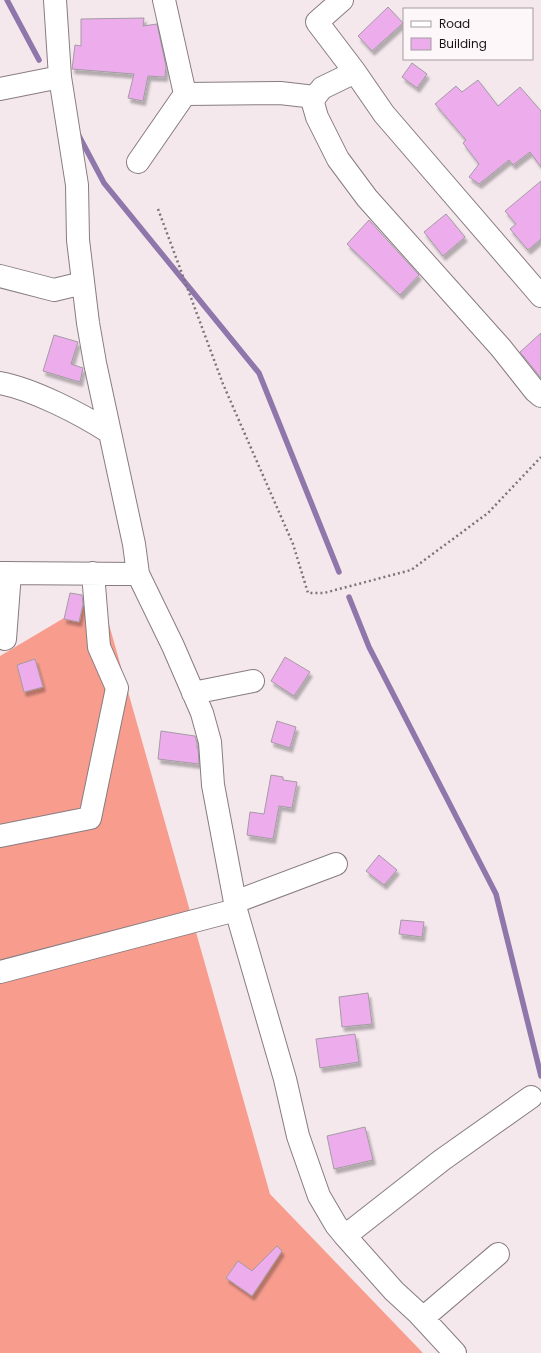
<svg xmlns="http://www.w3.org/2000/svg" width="541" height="1353" font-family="Poppins,sans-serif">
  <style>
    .forest { fill: #f89d8e }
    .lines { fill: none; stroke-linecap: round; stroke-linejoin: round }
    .stream { stroke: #8f76ab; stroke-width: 5.5 }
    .building { fill: #edadec; stroke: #a39ba3; filter: url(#shadow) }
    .minor-casing { stroke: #877c81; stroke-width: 24 }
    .path { stroke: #7c7578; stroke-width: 2.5; stroke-dasharray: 2 3; stroke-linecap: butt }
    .minor { stroke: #fff; stroke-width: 22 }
  </style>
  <defs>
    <filter id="shadow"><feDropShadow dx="2.5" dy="4.5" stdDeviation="1" flood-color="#0004"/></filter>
  </defs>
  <rect width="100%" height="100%" fill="#f4e8ed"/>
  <path class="forest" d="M 101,596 L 270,1194 L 423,1353 L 0,1353 L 0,656 Z"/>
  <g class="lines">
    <path class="stream" d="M 7,0 L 39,60
      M 78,134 L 104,183 L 259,373 L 339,572
      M 349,597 L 369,647 L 496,894 L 541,1076"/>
  </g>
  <path class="building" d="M 388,7 L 403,23 L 372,51 L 358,36 Z
    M 144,18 L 143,26 L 157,24 L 166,66 L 165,77 L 148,76 L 143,101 L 128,98 L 134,74 L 72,69 L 75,45 L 81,46 L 81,19 Z
    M 412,63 L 427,74 L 417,88 L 402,77 Z
    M 478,80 L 498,106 L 520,87 L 541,111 L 541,167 L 530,152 L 513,165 L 509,160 L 479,184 L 469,177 L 479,164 L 463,143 L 466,140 L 435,104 L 456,86 L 462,92 Z
    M 541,181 L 541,239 L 528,250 L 510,229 L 516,224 L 505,211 Z
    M 446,214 L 465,237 L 443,256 L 424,232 Z
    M 369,220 L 419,275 L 400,295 L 347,244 Z
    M 541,333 L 541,378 L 520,352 Z
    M 54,335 L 78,342 L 71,364 L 83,368 L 80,382 L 43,371 Z
    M 70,593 L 82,595 L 83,604 L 79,622 L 64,619 Z
    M 285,657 L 310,672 L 294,696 L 271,681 Z
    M 35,659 L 43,687 L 24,692 L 17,665 Z
    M 277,721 L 296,727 L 290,748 L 271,742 Z
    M 161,731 L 195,736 L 197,743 L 197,748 L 198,748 L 199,764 L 158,759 Z
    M 271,775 L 283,777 L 283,780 L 297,782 L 292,808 L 279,806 L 273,839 L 247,835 L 250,812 L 264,814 Z
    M 379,855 L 397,870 L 384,885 L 366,871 Z
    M 401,920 L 424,922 L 422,937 L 399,934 Z
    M 368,993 L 372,1024 L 342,1027 L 339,997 Z
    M 355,1034 L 359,1062 L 320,1068 L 316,1039 Z
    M 365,1127 L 373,1160 L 334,1169 L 327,1136 Z
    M 277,1246 L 282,1251 L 252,1296 L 226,1278 L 238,1261 L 252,1271 Z"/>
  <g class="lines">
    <defs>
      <path id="minor" d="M 55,0 L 60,77 L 77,185 L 78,240 L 88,323 L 95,363 L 134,544 L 138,574 L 173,646 L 202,713 L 210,742 L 213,785 L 235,902 L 236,910 L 285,1079 L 298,1136 L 319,1196 L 336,1225 L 345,1236 L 394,1291 L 419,1314 L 455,1353
        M 342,0 L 317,22 L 355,72 L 384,114 L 541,296
        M 355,72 L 322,88 L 315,97 L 313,103 L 317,117 L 338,159 L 367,198 L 501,348 L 535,391 L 541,396
        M 0,89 L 60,77
        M 185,94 L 280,93 L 315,97
        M 138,162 L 185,94 L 164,0
        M 0,276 L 54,290 L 83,283
        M 0,383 C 33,389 81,414 109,432
        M 0,573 L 138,574
        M 5,639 L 10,573
        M 193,693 L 253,681
        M 0,836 L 90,818 L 117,688 L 99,647 L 93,573
        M 235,902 L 336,864
        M 0,972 L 236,910
        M 345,1236 L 442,1160 L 531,1097
        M 423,1318 L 498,1254"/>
    </defs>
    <use href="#minor" class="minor-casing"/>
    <path class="path" d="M 158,209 L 223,384 L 293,544 L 308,593 L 324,593 L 411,570 L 488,513 L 541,457"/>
    <use href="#minor" class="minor"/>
  </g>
  <rect x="403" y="8" width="130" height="52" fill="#fef7fa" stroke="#a29d9f"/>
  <rect x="411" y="21" width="20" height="6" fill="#ffffff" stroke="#a29d9f"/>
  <text x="439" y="28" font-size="12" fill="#191517">Road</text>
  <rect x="411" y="38" width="20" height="12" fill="#edadec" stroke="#a29d9f"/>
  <text x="439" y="48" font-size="12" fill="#191517">Building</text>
</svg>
